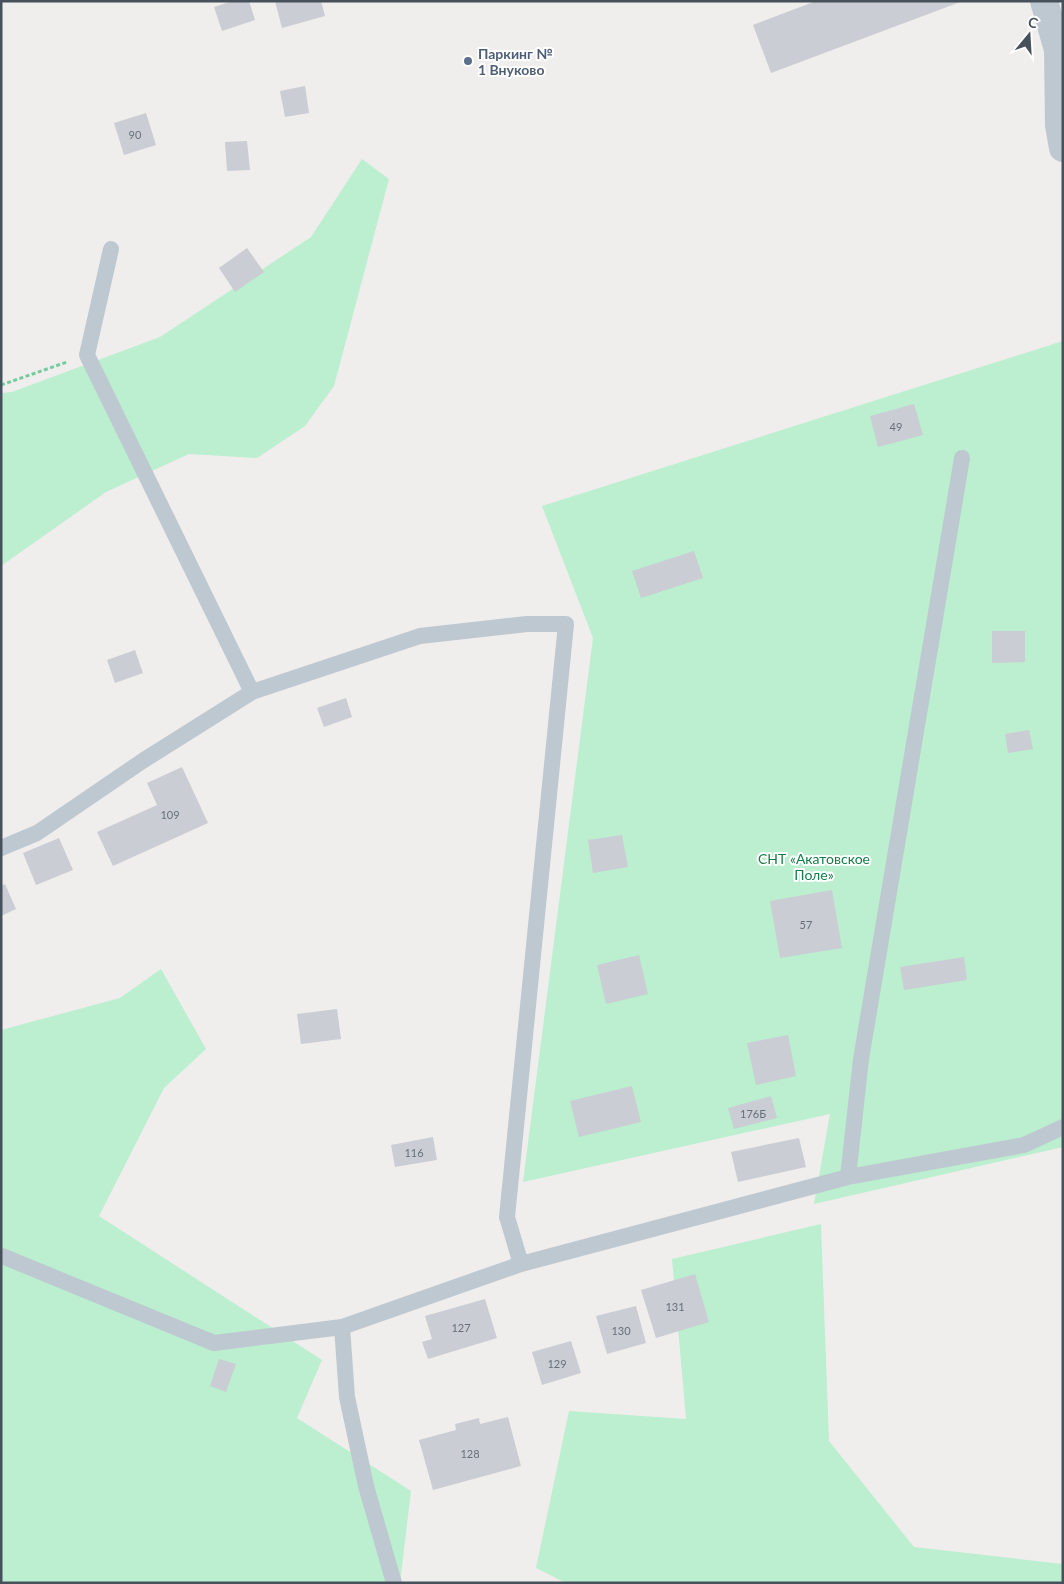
<svg xmlns="http://www.w3.org/2000/svg" width="1064" height="1584" font-family="Lato,sans-serif">
  <style>
    .green { fill: #bbefcf }
    .building { fill: #cacdd3 }
    .lines { fill: none; stroke-linecap: round; stroke-linejoin: round }
    .path { stroke: #73cda0; stroke-width: 3; stroke-dasharray: 4 2.5; stroke-linecap: butt }
    .lane { stroke: #bec8d0; stroke-width: 16 }
    .street { stroke: #bec8d0; stroke-width: 28 }
    .service-dot { fill: #5c6f8a; stroke: #fff; stroke-width: 2 }
    .labels { text-anchor: middle; dominant-baseline: central; stroke-width: 4; stroke-linejoin: round; paint-order: stroke }
    .number-label { font-size: 11px; fill: #677079 }
    .service-label { font-size: 14px; font-weight: bold; fill: #4e5e75; stroke: #fff; text-anchor: start }
    .park-label { font-size: 14px; fill: #167d49; stroke: #fff }
  </style>
  <rect width="100%" height="100%" fill="#f0eded"/>
  <path class="green" d="M 362,159 L 389,179 L 334,386 L 305,426 L 257,458 L 189,454 L 106,492 L 1,566 L 1,393 L 12,392 L 160,337 L 311,237 Z
    M 1063,341 L 1063,1147 L 814,1204 L 830,1114 L 523,1182 L 593,638 L 542,506 Z
    M 161,969 L 206,1049 L 164,1088 L 99,1216 L 322,1360 L 297,1418 L 411,1491 L 400,1583 L 1,1583 L 1,1030 L 120,998 Z
    M 821,1224 L 829,1441 L 914,1547 L 1063,1564 L 1063,1583 L 566,1583 L 536,1568 L 569,1411 L 686,1419 L 672,1259 Z"/>
  <path class="building" d="M 233,1 L 249,1 L 255,20 L 222,31 L 214,7 Z
    M 275,1 L 321,1 L 325,16 L 282,28 Z
    M 816,1 L 963,1 L 771,73 L 753,25 Z
    M 305,86 L 309,113 L 285,117 L 280,91 Z
    M 146,113 L 156,145 L 124,155 L 114,123 Z
    M 247,141 L 250,170 L 227,171 L 225,142 Z
    M 247,248 L 264,272 L 235,292 L 219,268 Z
    M 914,404 L 923,435 L 878,447 L 870,416 Z
    M 694,551 L 703,578 L 641,598 L 632,571 Z
    M 992,631 L 1025,631 L 1025,662 L 992,663 Z
    M 135,650 L 143,673 L 115,683 L 107,660 Z
    M 346,698 L 352,717 L 324,727 L 317,708 Z
    M 1029,730 L 1033,749 L 1008,753 L 1005,734 Z
    M 182,767 L 208,823 L 113,866 L 97,832 L 157,805 L 147,783 Z
    M 622,835 L 628,867 L 593,873 L 588,840 Z
    M 59,838 L 73,870 L 36,885 L 23,853 Z
    M 5,884 L 16,909 L 1,916 L 1,886 Z
    M 832,890 L 842,948 L 780,958 L 770,901 Z
    M 639,955 L 648,994 L 606,1004 L 597,965 Z
    M 964,957 L 967,980 L 904,990 L 900,967 Z
    M 337,1009 L 341,1039 L 301,1044 L 297,1014 Z
    M 788,1035 L 796,1076 L 756,1085 L 747,1043 Z
    M 632,1086 L 641,1122 L 579,1137 L 570,1101 Z
    M 771,1096 L 777,1118 L 734,1129 L 728,1108 Z
    M 433,1137 L 437,1160 L 395,1167 L 391,1145 Z
    M 799,1138 L 806,1167 L 738,1182 L 731,1152 Z
    M 695,1274 L 709,1322 L 656,1338 L 641,1290 Z
    M 485,1299 L 497,1338 L 428,1359 L 422,1342 L 432,1339 L 425,1316 Z
    M 636,1306 L 646,1343 L 607,1354 L 596,1316 Z
    M 571,1341 L 581,1373 L 542,1385 L 532,1352 Z
    M 219,1359 L 236,1364 L 226,1392 L 210,1386 Z
    M 508,1417 L 521,1466 L 433,1490 L 419,1440 L 456,1430 L 455,1424 L 479,1418 L 480,1424 Z"/>
  <g class="lines">
    <path class="path" d="M 1,385 L 67,362"/>
    <path class="lane" d="M 111,249 L 87,355 L 252,692
      M 1,848 L 37,833 L 144,760 L 252,692 L 420,636 L 527,624 L 566,624 L 507,1217 L 521,1264
      M 848,1177 L 861,1059 L 962,458
      M 2,1256 L 214,1343 L 342,1327 L 521,1264 L 848,1177 L 1024,1145 L 1063,1127
      M 342,1327 L 347,1397 L 366,1486 L 394,1583"/>
    <path class="street" d="M 1044,1 L 1058,50 L 1059,125 L 1063,148"/>
  </g>
  <circle class="service-dot" cx="468" cy="61" r="5"/>
  <g class="labels">
    <g class="number-label">
      <text x="135" y="134">90</text>
      <text x="896" y="426">49</text>
      <text x="170" y="814">109</text>
      <text x="806" y="924">57</text>
      <text x="753" y="1113">176Б</text>
      <text x="414" y="1152">116</text>
      <text x="675" y="1306">131</text>
      <text x="461" y="1327">127</text>
      <text x="621" y="1330">130</text>
      <text x="557" y="1363">129</text>
      <text x="470" y="1453">128</text>
    </g>
    <g class="service-label">
      <text x="478" y="53">Паркинг №<tspan x="478" dy="16">1 Внуково</tspan></text>
    </g>
    <g class="park-label">
      <text x="814" y="858">СНТ «Акатовское<tspan x="814" dy="16">Поле»</tspan></text>
    </g>
  </g>
  <rect width="1064" height="1584" fill="none" stroke="#46515b" stroke-width="5"/>
  <g transform="translate(1029 35) rotate(18)" stroke="#ffffff" stroke-width="4" paint-order="stroke">
  <path d="M0-4L9 19L0 12L-9 19Z" fill="#46515b"/>
  <text y="-8" font-size="14" font-weight="bold" text-anchor="middle" fill="#46515b">С</text>
  </g>
</svg>
